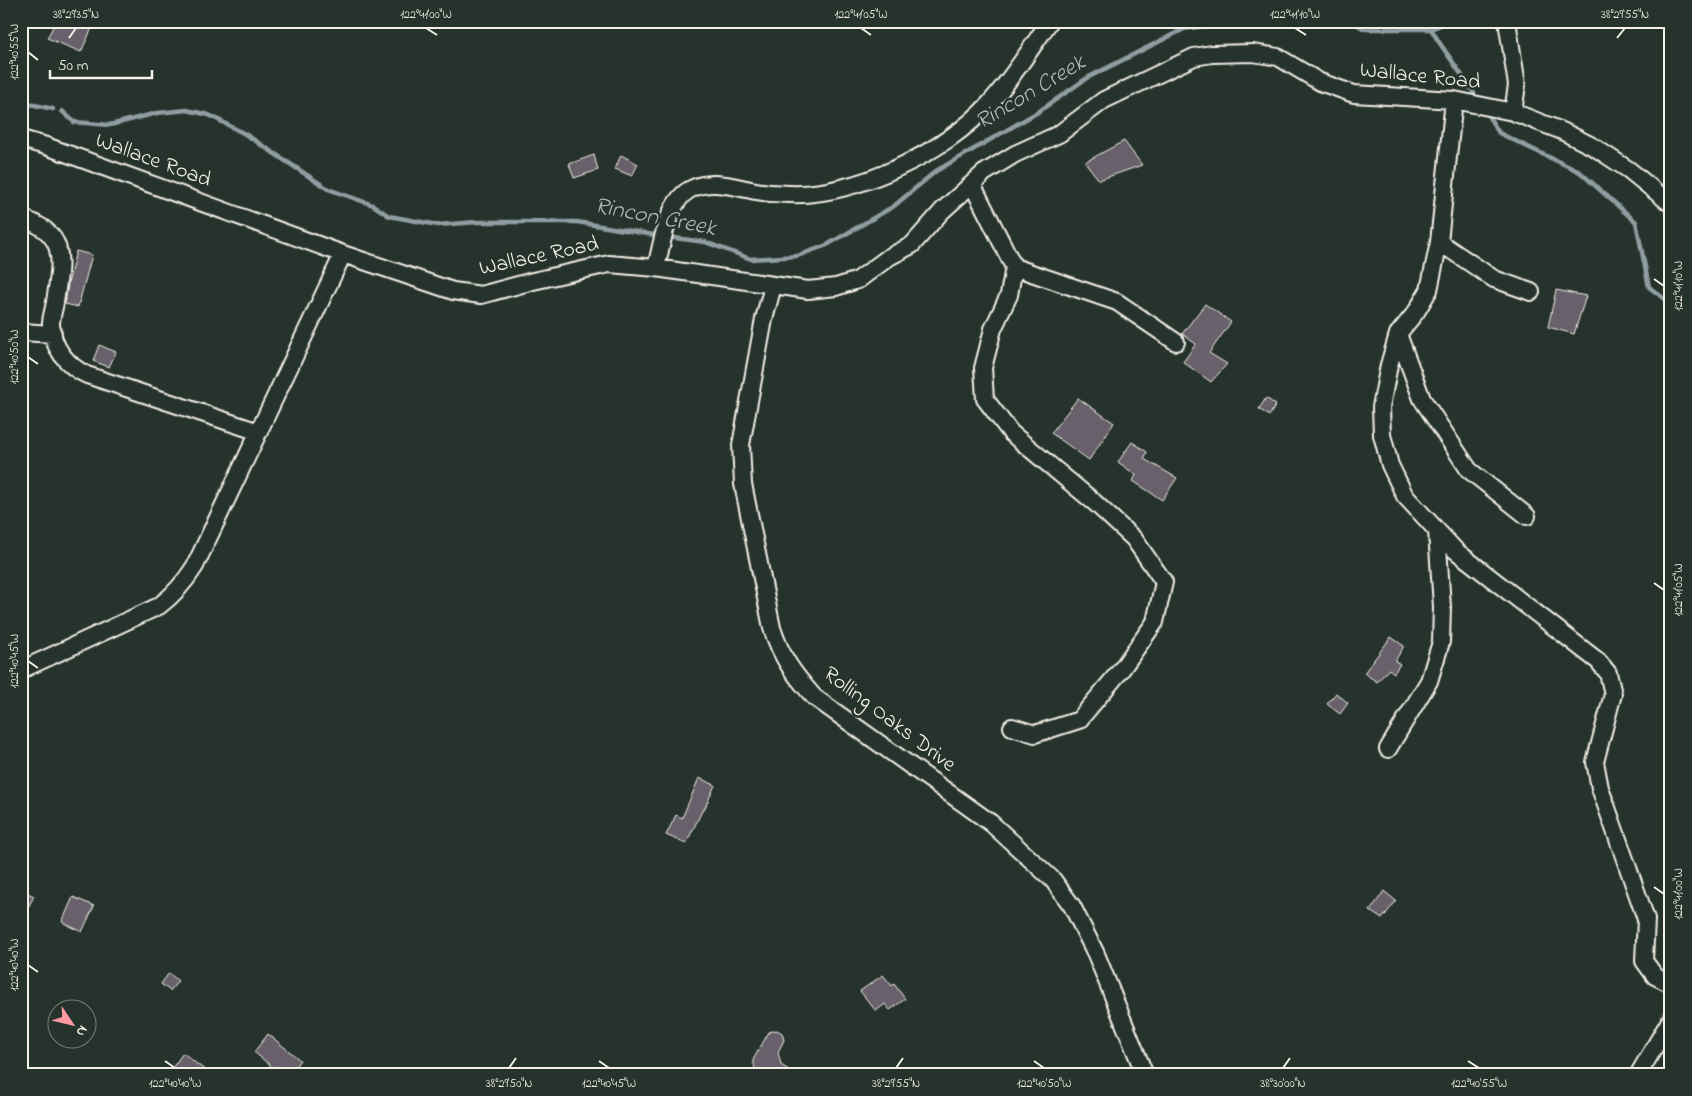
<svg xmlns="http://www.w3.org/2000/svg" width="1692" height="1096" font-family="'Indie Flower',sans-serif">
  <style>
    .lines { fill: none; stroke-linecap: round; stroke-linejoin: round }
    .stream { stroke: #909da1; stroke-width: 4.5 }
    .building { fill: #67616a; stroke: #f4f1e8 }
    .minor-casing { stroke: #f4f1e8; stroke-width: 20 }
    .minor { stroke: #26332d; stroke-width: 16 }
    .ticks { fill: none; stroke: #f4f1e8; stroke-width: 2 }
    .labels { text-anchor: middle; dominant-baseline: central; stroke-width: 5; stroke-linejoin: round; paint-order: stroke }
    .street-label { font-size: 22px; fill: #f4f1e8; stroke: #26332d }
    .water-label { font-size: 24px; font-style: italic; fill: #b2b9b8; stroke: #26332d }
    .neatline { fill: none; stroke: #f4f1e8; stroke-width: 2 }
    .ticks-label { font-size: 12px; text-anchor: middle; fill: #f4f1e8 }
  </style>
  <rect width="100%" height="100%" fill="#26332d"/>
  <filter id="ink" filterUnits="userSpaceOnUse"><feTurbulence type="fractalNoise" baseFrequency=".02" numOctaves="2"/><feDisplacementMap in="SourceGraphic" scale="10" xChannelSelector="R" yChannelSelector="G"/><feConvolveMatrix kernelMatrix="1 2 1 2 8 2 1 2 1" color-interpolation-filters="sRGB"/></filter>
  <g filter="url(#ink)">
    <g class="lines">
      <path class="stream" d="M 1352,21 L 1364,29 L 1431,29 L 1450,21
        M 1431,29 L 1439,42 L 1474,93
        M 21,102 L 53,109
        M 62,111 L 74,122 L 110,125 L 157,113 L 187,110 L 209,115 L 245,134 L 328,189 L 373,205 L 389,216 L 438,225 L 477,222 L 577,222 L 660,236
        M 1489,117 L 1499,133 L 1580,172 L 1636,222 L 1649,287 L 1671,304
        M 667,237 L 705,242 L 751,259 L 797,256 L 827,245 L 894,206 L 936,171 L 1038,112 L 1087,78 L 1184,29 L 1241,21"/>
    </g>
    <path class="building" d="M 56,21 L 85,21 L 93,26 L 81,52 L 47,38 Z
      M 1124,141 L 1142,165 L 1099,180 L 1085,162 Z
      M 594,155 L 598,170 L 574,178 L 569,164 Z
      M 621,155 L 638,164 L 632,176 L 615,169 Z
      M 76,251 L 92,255 L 78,307 L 65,304 L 68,284 Z
      M 1556,290 L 1586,296 L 1574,334 L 1548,327 Z
      M 1205,304 L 1231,322 L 1209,353 L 1227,364 L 1211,382 L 1183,362 L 1196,344 L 1182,334 Z
      M 99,345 L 116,352 L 109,367 L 93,361 Z
      M 1078,398 L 1114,423 L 1089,460 L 1051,433 Z
      M 1266,398 L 1276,405 L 1269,416 L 1259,409 Z
      M 1132,442 L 1147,452 L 1144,459 L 1177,478 L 1162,500 L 1133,481 L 1136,475 L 1118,462 Z
      M 1391,637 L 1404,646 L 1395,661 L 1400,664 L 1394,673 L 1389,669 L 1377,682 L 1364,673 Z
      M 1336,693 L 1348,703 L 1340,714 L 1327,704 Z
      M 699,778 L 715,785 L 704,810 L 703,809 L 686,844 L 666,835 L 676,815 L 682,818 Z
      M 21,890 L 34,896 L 21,921 Z
      M 1384,891 L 1396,901 L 1382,919 L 1370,911 Z
      M 73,897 L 94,906 L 82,932 L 62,922 Z
      M 169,973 L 178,981 L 170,991 L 161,984 Z
      M 883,975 L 892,986 L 894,984 L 905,999 L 890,1010 L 885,1004 L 876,1011 L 860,991 Z
      M 777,1030 L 782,1033 L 784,1040 L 778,1052 L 781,1065 L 797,1075 L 760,1075 L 756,1073 L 753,1060 L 769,1032 Z
      M 268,1034 L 300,1060 L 289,1075 L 282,1075 L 254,1052 Z
      M 183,1053 L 211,1075 L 167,1075 Z"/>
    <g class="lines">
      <defs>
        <path id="minor" d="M 1507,21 L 1517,85 L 1513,112
          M 1454,100 L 1439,242 L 1429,290 L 1416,312 L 1398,334 L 1389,365 L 1381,407 L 1382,435 L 1390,465 L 1405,496 L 1456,551 L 1598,661 L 1608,673 L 1613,694 L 1595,762 L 1600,788 L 1646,919 L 1644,961 L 1655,976 L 1671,984
          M 21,139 L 46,146 L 343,254 L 453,291 L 481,295 L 533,281 L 609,264 L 656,268 L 808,290 L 836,287 L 858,280 L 889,257 L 912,245 L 942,211 L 984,173 L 1015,154 L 1059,134 L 1104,100 L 1194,57 L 1212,54 L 1253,53 L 1278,57 L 1320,82 L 1354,94 L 1454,100 L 1513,112 L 1562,131 L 1594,147 L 1629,170 L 1671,204
          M 972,184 L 1014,267 L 1009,295 L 993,329 L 983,368 L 985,399 L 1011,433 L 1094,502 L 1134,539 L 1164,582 L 1155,622 L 1121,670 L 1079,720 L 1035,734 L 1012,727
          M 21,218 C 69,233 61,261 55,302 C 54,309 51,317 51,324 C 52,347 67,366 87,375 L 259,432
          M 1439,242 L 1494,279 L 1531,292
          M 1014,267 L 1117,302 L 1176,342
          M 656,268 C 662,244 667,203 689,190 C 710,178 734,187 756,191 C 767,193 779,194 790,194 C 854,197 947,151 989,104 C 1012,79 1030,49 1050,21
          M 773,286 L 764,319 L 741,445 L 743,484 L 772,628 C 782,659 793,673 814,697 L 991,823 L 1053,880 L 1072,906 L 1096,954 L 1145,1075
          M 21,332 L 53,334
          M 1398,334 L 1422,399 L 1469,470 L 1527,516
          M 21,670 L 159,606 C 175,594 185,582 195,566 L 343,254
          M 1388,749 L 1429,681 L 1441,642 L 1442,607 L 1437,531
          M 1638,1075 L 1671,1019"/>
      </defs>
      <use href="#minor" class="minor-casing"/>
      <use href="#minor" class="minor"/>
    </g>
  </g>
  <path class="ticks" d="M 426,28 L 437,35M 861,28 L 871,35M 1295,28 L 1306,35M 69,38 L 76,28M 1617,38 L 1625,28M 28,52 L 38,60M 1654,279 L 1664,286M 28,357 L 38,364M 1654,583 L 1664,590M 28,661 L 38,668M 1654,887 L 1664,894M 28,965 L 38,972M 165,1061 L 175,1068M 599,1061 L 609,1068M 1034,1061 L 1044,1068M 1468,1061 L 1479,1068M 509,1068 L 516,1058M 896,1068 L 903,1058M 1283,1068 L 1290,1058"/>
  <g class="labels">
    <g class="street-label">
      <text transform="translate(1420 77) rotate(6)">Wallace Road</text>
      <text transform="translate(153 161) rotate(20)">Wallace Road</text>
      <text transform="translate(539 257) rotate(-12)">Wallace Road</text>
      <text transform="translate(889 720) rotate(37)">Rolling Oaks Drive</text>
    </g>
    <g class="water-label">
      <text transform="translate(1031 93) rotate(-31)">Rincon Creek</text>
      <text transform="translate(655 218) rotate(11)">Rincon Creek</text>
    </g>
  </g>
  <rect width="1692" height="1096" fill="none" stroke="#26332d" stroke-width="55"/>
  <g transform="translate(72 1024) rotate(125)"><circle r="24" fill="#26332d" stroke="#787f78"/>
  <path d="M0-4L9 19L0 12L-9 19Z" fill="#ff9aa2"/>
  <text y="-8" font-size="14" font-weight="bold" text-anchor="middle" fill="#f4f1e8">N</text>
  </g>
  <path d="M50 70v8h102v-8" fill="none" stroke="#f4f1e8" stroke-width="2.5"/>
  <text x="58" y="70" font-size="15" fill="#f4f1e8" stroke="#26332d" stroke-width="4" paint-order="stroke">50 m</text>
  <rect x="28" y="28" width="1636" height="1040" class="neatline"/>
  <g class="ticks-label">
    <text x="76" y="18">38°29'35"N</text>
    <text x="426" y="18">122°41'00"W</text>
    <text x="861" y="18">122°41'05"W</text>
    <text x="1295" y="18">122°41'10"W</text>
    <text x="1625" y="18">38°29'55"N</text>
    <text transform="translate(14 52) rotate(-90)" y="4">122°40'55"W</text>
    <text transform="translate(1678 286) rotate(-90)" y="4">122°41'10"W</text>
    <text transform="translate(14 357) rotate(-90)" y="4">122°40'50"W</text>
    <text transform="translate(1678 590) rotate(-90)" y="4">122°41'05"W</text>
    <text transform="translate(14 661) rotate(-90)" y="4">122°40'45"W</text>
    <text transform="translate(1678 894) rotate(-90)" y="4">122°41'00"W</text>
    <text transform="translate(14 965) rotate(-90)" y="4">122°40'40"W</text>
    <text x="175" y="1087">122°40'40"W</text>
    <text x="509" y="1087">38°29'50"N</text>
    <text x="609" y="1087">122°40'45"W</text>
    <text x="896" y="1087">38°29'55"N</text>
    <text x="1044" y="1087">122°40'50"W</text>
    <text x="1283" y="1087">38°30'00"N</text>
    <text x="1479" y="1087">122°40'55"W</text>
  </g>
</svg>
